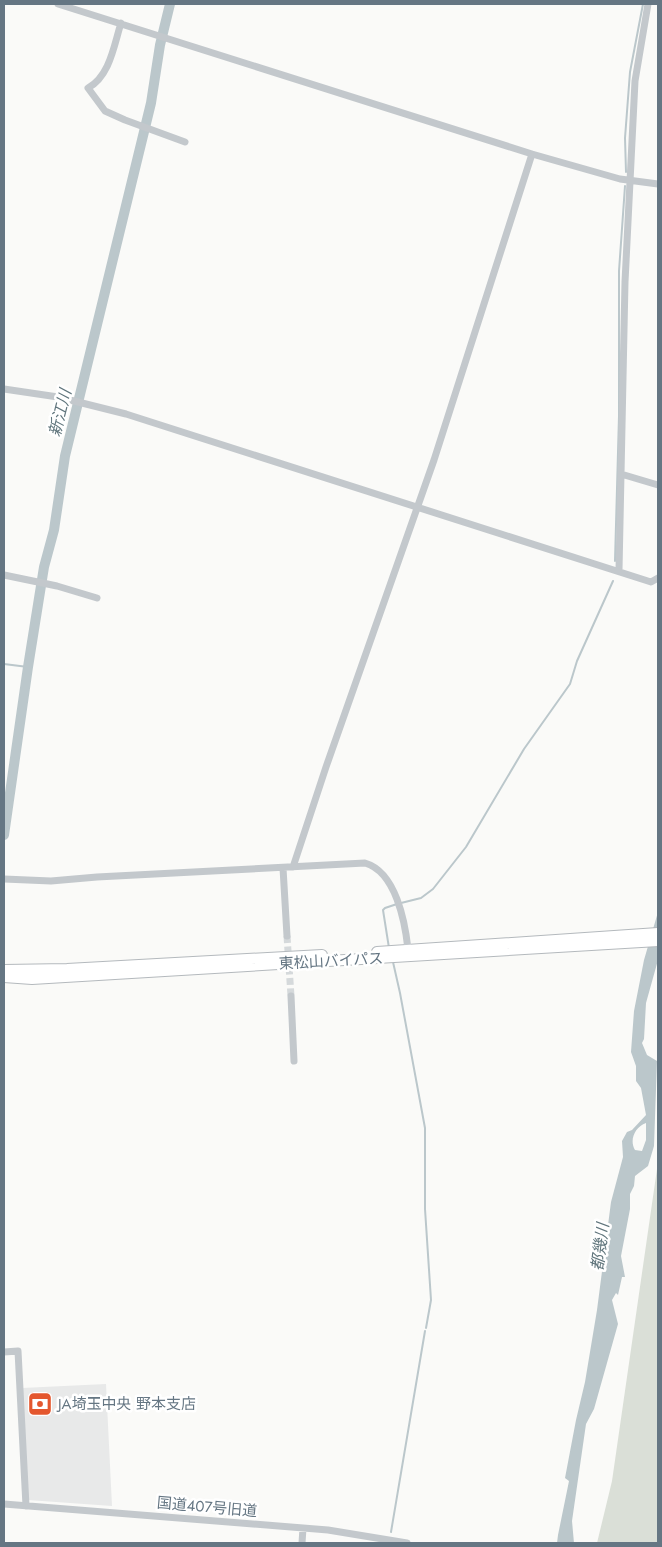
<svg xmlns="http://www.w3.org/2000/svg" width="662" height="1547" font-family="Jost,'Noto Sans JP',sans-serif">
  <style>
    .built { fill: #e8e9e9 }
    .green { fill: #dadfd7 }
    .water { fill: #bbc7cb; fill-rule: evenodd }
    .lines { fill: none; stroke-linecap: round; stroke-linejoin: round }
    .stream { stroke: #bbc7cb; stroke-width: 2 }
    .river { stroke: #bbc7cb; stroke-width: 10 }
    .minor-tunnel { stroke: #d5d9db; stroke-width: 7; stroke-dasharray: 7 3.5; stroke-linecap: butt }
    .highway-casing { stroke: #b4b9bd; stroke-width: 12 }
    .minor { stroke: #c3c8cc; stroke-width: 7 }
    .highway { stroke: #fff; stroke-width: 10 }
    .labels { text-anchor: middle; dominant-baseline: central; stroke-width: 5; stroke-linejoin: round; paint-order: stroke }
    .street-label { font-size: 15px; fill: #657683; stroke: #fff }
    .poi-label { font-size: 15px; fill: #657683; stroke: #fff; text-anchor: start }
    .water-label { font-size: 16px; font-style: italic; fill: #60757c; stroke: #fff }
  </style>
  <rect width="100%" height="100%" fill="#fafaf8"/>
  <path class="built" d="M 106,1384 L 112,1506 L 28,1500 L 22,1388 Z"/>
  <path class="green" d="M 657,1169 L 658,1543 L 597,1543 L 612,1481 Z"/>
  <path class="water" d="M 658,912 L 658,960 L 646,1003 L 644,1039 L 642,1043 L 647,1055 L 657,1061 L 654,1146 L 648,1166 L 635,1176 L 634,1186 L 630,1194 L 630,1209 L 621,1256 L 625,1277 L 622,1277 L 618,1295 L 616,1293 L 612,1300 L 618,1324 L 594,1409 L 586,1424 L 572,1521 L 574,1543 L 557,1543 L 558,1535 L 569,1481 L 565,1478 L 576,1420 L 585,1382 L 597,1310 L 611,1202 L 623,1157 L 622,1141 L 627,1132 L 632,1130 L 646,1115 L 641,1088 L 636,1081 L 636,1066 L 631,1052 L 634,1011 L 644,960 ZM 646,1123 L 646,1140 L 642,1151 L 635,1150 C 629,1140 635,1127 646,1123 Z"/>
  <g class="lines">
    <path class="stream" d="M 626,172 L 625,138 L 630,72 L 643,4
      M 615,561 L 619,416 L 619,271 L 625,186
      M 4,664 L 28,667
      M 401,903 L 421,898 L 433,889 L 466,847 L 524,749 L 570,684 L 577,661 L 613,581
      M 389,948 L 383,910 L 385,908 L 397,904
      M 393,962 L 400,993 L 425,1128 L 425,1209 L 431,1300 L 426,1328
      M 391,1532 L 425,1331"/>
    <path class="river" d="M 4,835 L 28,667 L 44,567 L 54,530 L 65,456 L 151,103 L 160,45 L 170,4"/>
    <path class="minor-tunnel" d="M 287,936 L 291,996"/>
    <defs>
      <path id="highway" d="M 377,952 L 658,933
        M 4,970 L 67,969 L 322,955
        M 4,977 L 32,979 L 658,941"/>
    </defs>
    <use href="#highway" class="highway-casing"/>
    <path class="minor" d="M 58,4 L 532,154 L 620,179 L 658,184
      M 121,23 C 114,45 110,76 88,88 L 105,111 L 125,120 L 185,142
      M 4,389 L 58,397 L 126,414 L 651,582 L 658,578
      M 621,474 L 658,485
      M 619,570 L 625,282 L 635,81 L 648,4
      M 4,575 L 57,586 L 97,598
      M 293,867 L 326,767 L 434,460 L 532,154
      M 283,868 L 287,936
      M 4,879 L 51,881 L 97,877 L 365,863 C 396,872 405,922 408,949
      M 291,996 L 294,1061
      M 4,1352 L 18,1351 L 26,1506
      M 4,1504 L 328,1530 L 407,1543
      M 302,1543 L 303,1528"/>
    <use href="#highway" class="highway"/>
  </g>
  <defs>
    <symbol id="bank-square" viewBox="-11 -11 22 22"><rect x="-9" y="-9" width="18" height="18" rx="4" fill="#e4572e" stroke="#fff"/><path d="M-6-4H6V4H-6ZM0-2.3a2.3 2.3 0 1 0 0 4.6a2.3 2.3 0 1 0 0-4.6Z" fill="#fff"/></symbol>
  </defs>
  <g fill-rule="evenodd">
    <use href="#bank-square" x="26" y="1390" width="28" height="28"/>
  </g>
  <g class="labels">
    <g class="street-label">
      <text transform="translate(331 961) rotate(-3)">東松山バイパス</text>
      <text transform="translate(207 1507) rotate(5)">国道407号旧道</text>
    </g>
    <g class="poi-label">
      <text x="58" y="1404">JA埼玉中央 野本支店</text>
    </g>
    <g class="water-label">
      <text transform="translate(60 413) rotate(-76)">新江川</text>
      <text transform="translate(600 1247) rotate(-83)">都幾川</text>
    </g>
  </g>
  <rect width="662" height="1547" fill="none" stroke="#657683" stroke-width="10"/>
</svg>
